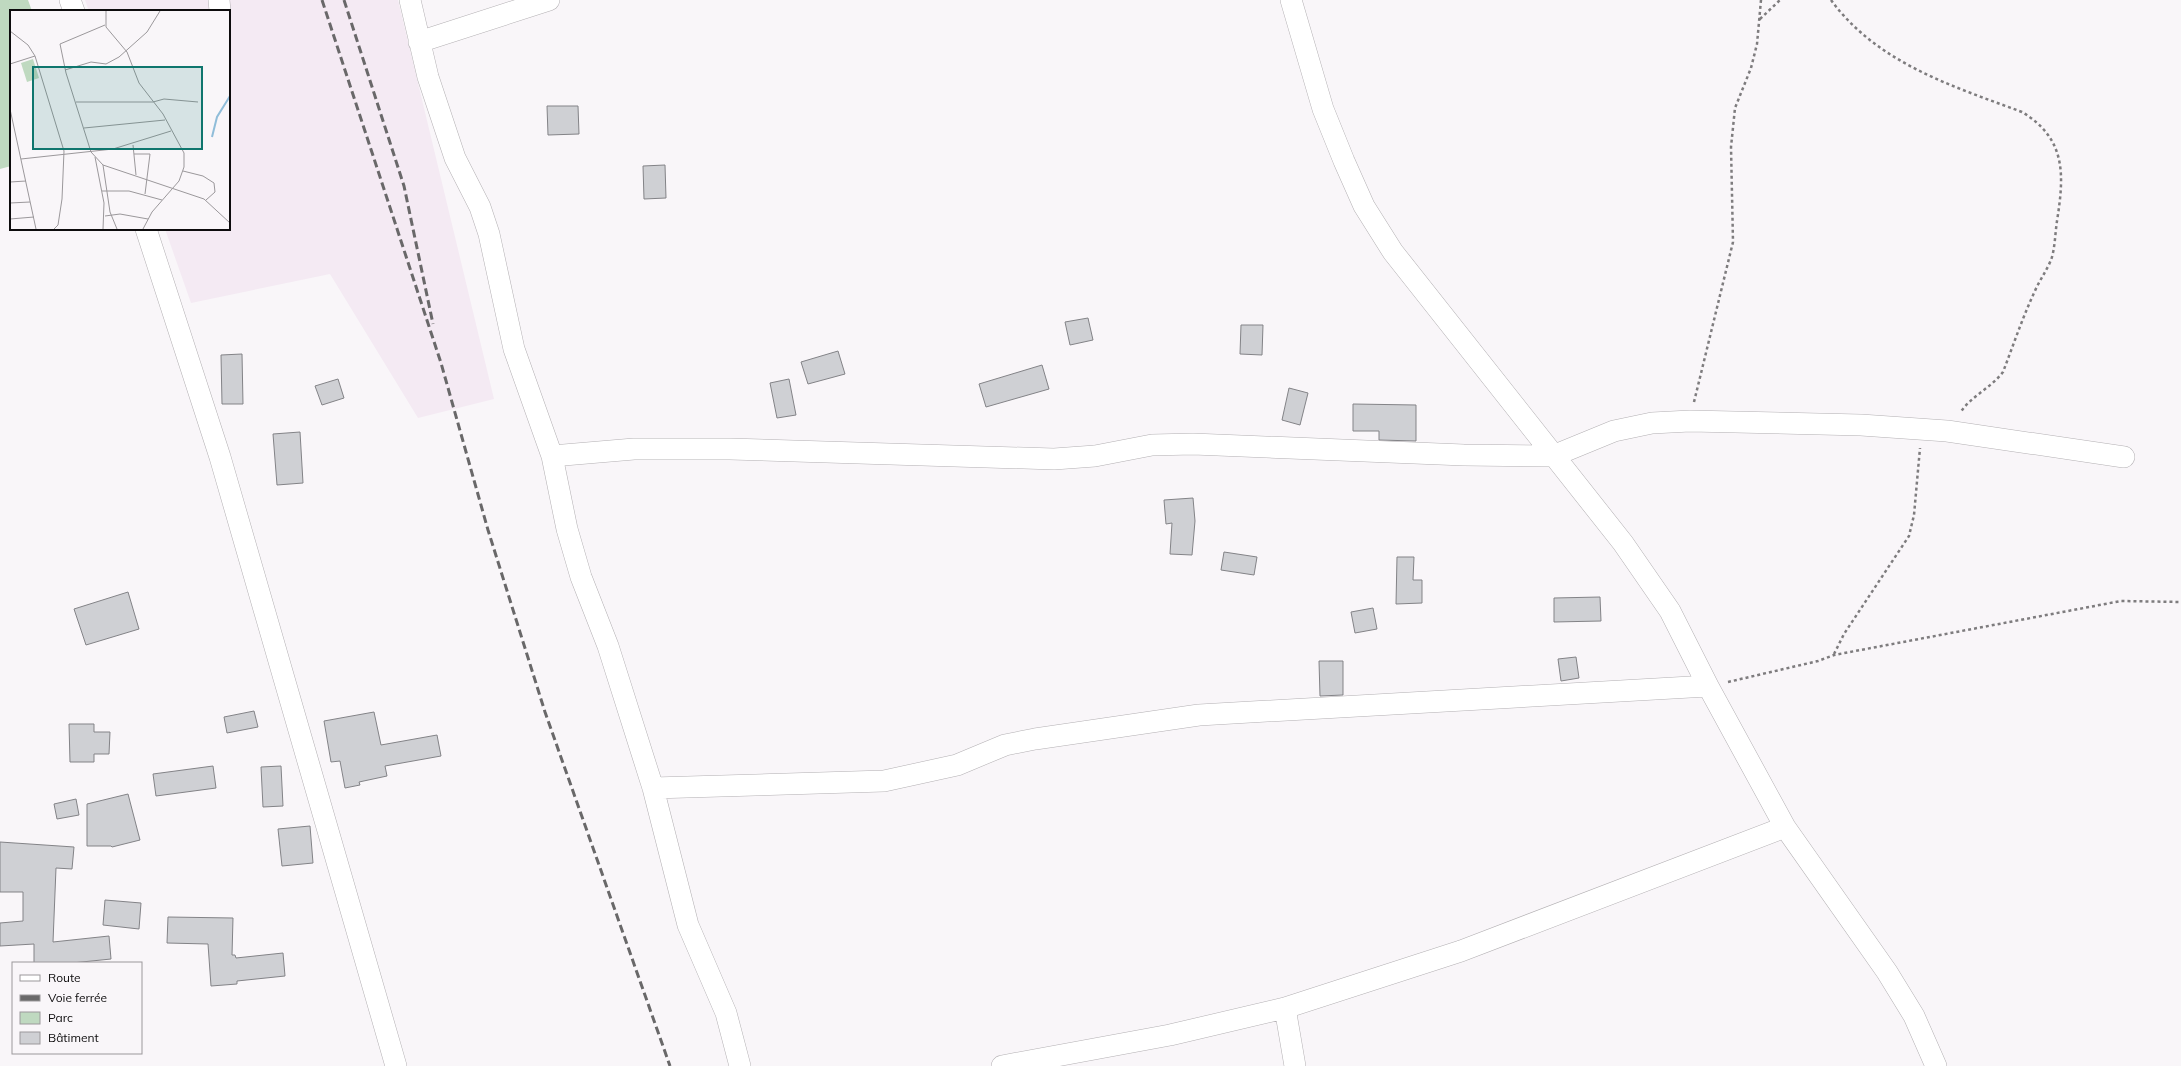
<svg xmlns="http://www.w3.org/2000/svg" width="2181" height="1066" font-family="Mulish,sans-serif">
  <style>
    .built { fill: #f4eaf3 }
    .green { fill: #bfd9c0 }
    .building { fill: #cfd0d4; stroke: #838387 }
    .lines { fill: none; stroke-linecap: round; stroke-linejoin: round }
    .minor-casing { stroke: #b3b0b3; stroke-width: 22 }
    .path { stroke: #7e7c7e; stroke-width: 2.5; stroke-dasharray: 3 3; stroke-linecap: butt }
    .minor { stroke: #fff; stroke-width: 21 }
    .rail { stroke: #696869; stroke-width: 3; stroke-dasharray: 8 4; stroke-linecap: butt }
    .inset-river { fill: none; stroke: #90bdd9; stroke-width: 2 }
    .inset-road { fill: none; stroke: #9b989b; stroke-width: 1 }
    .view { fill: #0f766e; fill-opacity: 0.15; stroke: #0f766e; stroke-width: 2 }
    .inset-edge { fill: none; stroke: #0d0c0d; stroke-width: 2 }
  </style>
  <rect width="100%" height="100%" fill="#f9f6f9"/>
  <path class="built" d="M 85,0 L 398,0 L 494,399 L 418,418 L 330,274 L 191,303 L 165,229 L 229,229 L 229,11 L 89,11 Z"/>
  <path class="green" d="M 0,0 L 28,0 L 32,11 L 11,11 L 11,166 L 0,169 Z"/>
  <path class="building" d="M 547,106 L 578,106 L 579,134 L 548,135 Z
    M 665,165 L 666,198 L 644,199 L 643,166 Z
    M 1088,318 L 1093,340 L 1070,345 L 1065,322 Z
    M 1241,325 L 1263,325 L 1262,355 L 1240,354 Z
    M 838,351 L 845,374 L 808,384 L 801,362 Z
    M 242,354 L 243,404 L 222,404 L 221,355 Z
    M 1042,365 L 1049,389 L 986,407 L 979,384 Z
    M 338,379 L 344,398 L 322,405 L 315,386 Z
    M 789,379 L 796,415 L 777,418 L 770,383 Z
    M 1289,388 L 1308,393 L 1300,425 L 1282,420 Z
    M 1353,404 L 1416,405 L 1416,441 L 1379,440 L 1379,431 L 1353,431 Z
    M 300,432 L 303,483 L 277,485 L 273,434 Z
    M 1193,498 L 1195,521 L 1192,555 L 1170,554 L 1172,523 L 1166,524 L 1164,500 Z
    M 1224,552 L 1257,557 L 1254,575 L 1221,570 Z
    M 1397,557 L 1414,557 L 1413,580 L 1422,580 L 1422,603 L 1396,604 Z
    M 128,592 L 139,629 L 86,645 L 74,609 Z
    M 1600,597 L 1601,621 L 1554,622 L 1554,598 Z
    M 1373,608 L 1377,629 L 1355,633 L 1351,612 Z
    M 1576,657 L 1579,678 L 1561,681 L 1558,659 Z
    M 1319,661 L 1343,661 L 1343,695 L 1320,696 Z
    M 254,711 L 258,727 L 227,733 L 224,717 Z
    M 374,712 L 381,745 L 437,735 L 441,756 L 385,766 L 387,776 L 359,782 L 360,785 L 345,788 L 340,761 L 331,762 L 324,721 Z
    M 69,724 L 94,724 L 94,732 L 110,732 L 109,754 L 94,754 L 94,762 L 70,762 Z
    M 213,766 L 216,788 L 156,796 L 153,774 Z
    M 281,766 L 283,806 L 263,807 L 261,767 Z
    M 128,794 L 140,840 L 112,847 L 111,846 L 87,846 L 87,804 Z
    M 76,799 L 79,815 L 57,819 L 54,804 Z
    M 310,826 L 313,863 L 282,866 L 278,829 Z
    M 0,842 L 74,847 L 72,869 L 56,868 L 53,942 L 109,936 L 111,959 L 72,963 L 34,963 L 34,944 L 0,946 L 0,923 L 23,921 L 23,892 L 0,892 Z
    M 105,900 L 141,903 L 139,929 L 103,925 Z
    M 168,917 L 233,918 L 232,955 L 235,955 L 236,958 L 283,953 L 285,976 L 237,981 L 237,984 L 211,986 L 208,944 L 167,943 Z"/>
  <g class="lines">
    <defs>
      <path id="minor" d="M 70,0 L 74,11
        M 219,0 L 220,11
        M 410,0 L 428,77 L 455,158 L 480,207 L 489,234 L 514,349 L 552,456 L 567,529 L 581,577 L 608,646 L 653,788 L 688,925 L 726,1013 L 740,1066
        M 1291,0 L 1323,109 L 1344,161 L 1364,206 L 1393,252 L 1623,543 L 1670,611 L 1708,686 L 1785,827 L 1887,972 L 1914,1016 L 1936,1066
        M 419,42 L 549,0
        M 146,229 L 220,457 L 396,1066
        M 552,456 L 634,449 L 730,449 L 1054,459 L 1095,456 L 1152,445 L 1193,444 L 1464,455 L 1553,456 L 1614,431 L 1652,423 L 1690,421 L 1861,425 L 1947,431 L 2124,457
        M 653,788 L 884,781 L 957,765 L 1005,745 L 1035,739 L 1199,715 L 1708,686
        M 1285,1008 L 1295,1066
        M 1002,1066 L 1170,1035 L 1285,1008 L 1461,951 L 1785,827"/>
    </defs>
    <use href="#minor" class="minor-casing"/>
    <path class="path" d="M 1831,0 C 1877,63 1952,86 2022,112 C 2067,139 2064,176 2057,221 C 2055,234 2055,249 2051,260 C 2046,272 2039,281 2034,293 C 2022,319 2013,346 2003,372 C 1991,388 1971,396 1960,413
      M 1760,19 L 1780,0
      M 1694,402 L 1733,242 L 1731,147 L 1735,108 L 1751,68 L 1757,44 L 1761,0
      M 1834,654 L 1844,634 L 1909,536 L 1914,515 L 1920,448
      M 1728,682 L 1818,661 L 1834,655 L 2121,601 L 2181,602"/>
    <use href="#minor" class="minor"/>
    <path class="rail" d="M 322,0 L 441,363 L 488,530 L 545,712 L 670,1066
      M 344,0 L 404,186 L 433,324"/>
  </g>
  <g transform="translate(10 10)">
    <rect width="220" height="220" fill="#f9f6f9"/>
    <path d="M 23,49 L 29,68 L 17,72 L 11,53 Z" fill="#bfd9c0"/>
    <path class="inset-river" d="M 202,127 L 207,107 L 220,86"/>
    <path class="inset-road" d="M 96,1 L 96,17 L 117,42 L 129,73 L 153,104 L 174,143 L 174,157 L 169,171 L 142,202 L 133,219M 95,15 L 50,34 L 56,63 L 81,142 L 93,155 L 100,202 L 107,219M 0,21 L 18,35 L 25,46 L 54,141 L 52,189 L 48,215 L 44,219M 0,54 L 25,46M 55,60 L 81,52 L 96,54 L 109,47 L 137,22 L 150,1M 66,92 L 143,92 L 154,89 L 188,92M 0,99 L 26,219M 74,118 L 155,110M 123,135 L 126,165M 124,144 L 140,144 L 135,184M 85,147 L 94,193 L 93,219M 11,149 L 103,139 L 161,121M 93,155 L 194,189 L 220,213M 173,161 L 193,166 L 204,173 L 205,182 L 196,190M 0,172 L 16,171M 92,181 L 119,181 L 152,190M 0,193 L 20,192M 95,206 L 110,204 L 138,209M 0,209 L 24,207"/>
    <path class="view" d="M 23,57 L 192,57 L 192,139 L 23,139 Z"/>
    <rect width="220" height="220" class="inset-edge"/>
  </g>
  <rect x="12" y="962" width="130" height="92" fill="#f9f6f9" stroke="#9b989b"/>
  <rect x="20" y="975" width="20" height="6" fill="#ffffff" stroke="#9b989b"/>
  <text x="48" y="982" font-size="12" fill="#0d0c0d">Route</text>
  <rect x="20" y="995" width="20" height="6" fill="#696869" stroke="#9b989b"/>
  <text x="48" y="1002" font-size="12" fill="#0d0c0d">Voie ferrée</text>
  <rect x="20" y="1012" width="20" height="12" fill="#bfd9c0" stroke="#9b989b"/>
  <text x="48" y="1022" font-size="12" fill="#0d0c0d">Parc</text>
  <rect x="20" y="1032" width="20" height="12" fill="#cfd0d4" stroke="#9b989b"/>
  <text x="48" y="1042" font-size="12" fill="#0d0c0d">Bâtiment</text>
</svg>
